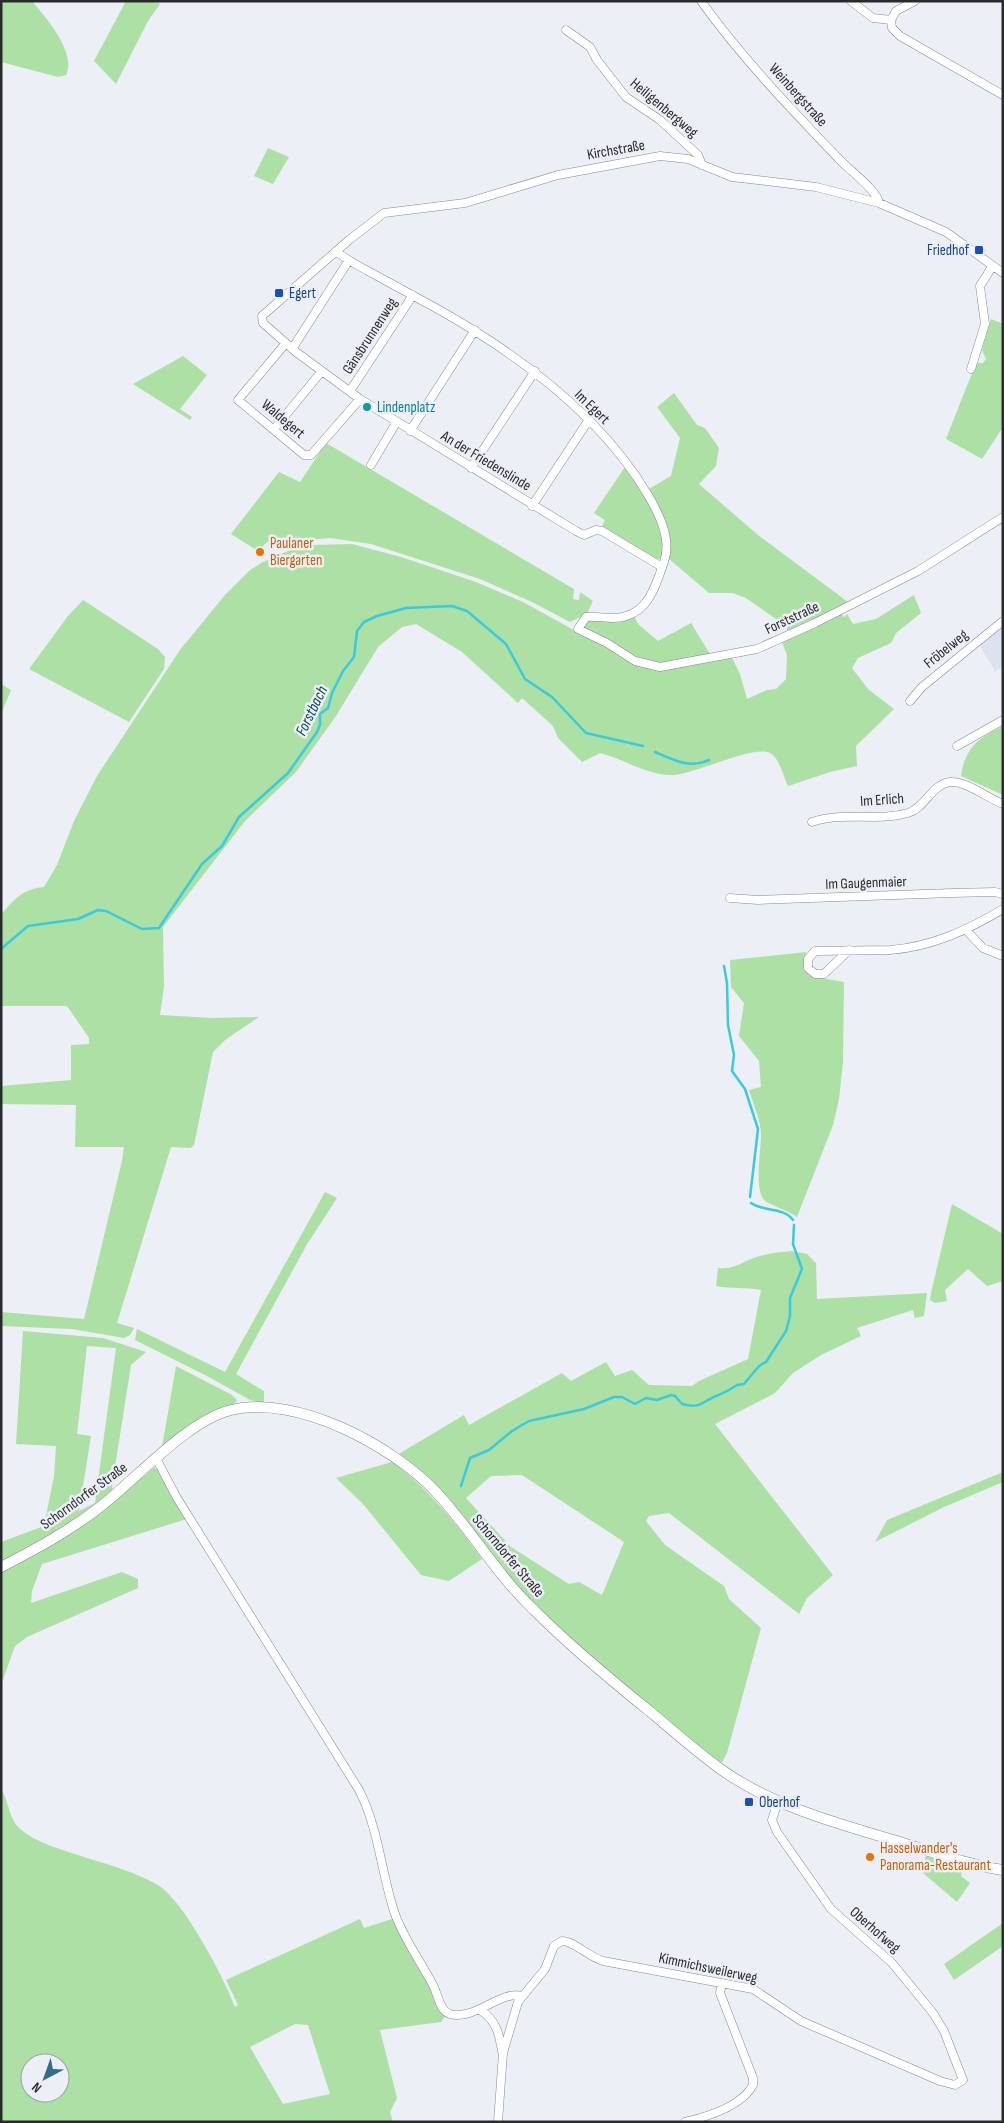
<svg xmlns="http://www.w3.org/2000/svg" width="1004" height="2123" font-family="'Sofia Sans Condensed',sans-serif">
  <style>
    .built { fill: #dde2f0 }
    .green { fill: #ace0a5; fill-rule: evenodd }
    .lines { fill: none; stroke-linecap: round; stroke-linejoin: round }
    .stream { stroke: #3acae0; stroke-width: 2.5 }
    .minor-casing { stroke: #86888e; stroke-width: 9 }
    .secondary-casing { stroke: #86888e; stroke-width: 11 }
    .minor { stroke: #fff; stroke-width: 8 }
    .secondary { stroke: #fff; stroke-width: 10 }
    .transit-dot { fill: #1a4fb4; stroke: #eceff6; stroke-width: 2 }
    .culture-dot { fill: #0f9aa8; stroke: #eceff6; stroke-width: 2 }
    .food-dot { fill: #e8710a; stroke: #eceff6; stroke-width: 2 }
    .labels { text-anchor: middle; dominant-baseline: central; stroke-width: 5; stroke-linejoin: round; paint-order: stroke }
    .street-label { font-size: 15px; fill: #292a2d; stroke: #eceff6 }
    .transit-label { font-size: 15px; fill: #164399; stroke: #eceff6; text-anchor: start }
    .culture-label { font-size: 15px; fill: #0d838f; stroke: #eceff6; text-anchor: start }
    .food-label { font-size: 15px; fill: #c56008; stroke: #eceff6; text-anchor: start }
    .water-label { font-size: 16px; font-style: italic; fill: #094852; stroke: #eceff6 }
  </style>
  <rect width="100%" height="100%" fill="#eceff6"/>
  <path class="built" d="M 1003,627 L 1003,666 L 995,671 L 979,644 Z"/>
  <path class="green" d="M 1,1 L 32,1 C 45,17 77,52 66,75 L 58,77 L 1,62 Z
    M 126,1 L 156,1 L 160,4 L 148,21 L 116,84 L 94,61 Z
    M 268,148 L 289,157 L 273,184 L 254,176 Z
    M 991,319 L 1003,324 L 1003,427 L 982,459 L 946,439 C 951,428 974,365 978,363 L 983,363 L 986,359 L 982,350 Z
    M 183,356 L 207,375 L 180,409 L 192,417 L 190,420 L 133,384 Z
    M 674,393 L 697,425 L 705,428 L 719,448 L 716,466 L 699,484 L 758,535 L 848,602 L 838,609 L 844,617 L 847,614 L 853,624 L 876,619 L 914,595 L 921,613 L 896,633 L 891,643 L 858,658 L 852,668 L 868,689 L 894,709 L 856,746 L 857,766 L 830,772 L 788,786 C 784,778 779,757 770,753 C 754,745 697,773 674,775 C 648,776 624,759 600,753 L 582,762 L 558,738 L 553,726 L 522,698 L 518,703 L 462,652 L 416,624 L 402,627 L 378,647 L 336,716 L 296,772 L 245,821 L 163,927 L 164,986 L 160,1015 L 212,1018 L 259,1017 L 225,1040 L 213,1052 L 194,1145 L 191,1148 L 171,1147 L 117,1323 L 134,1328 L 130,1335 L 124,1338 L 72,1329 L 1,1326 L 1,1312 L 84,1319 L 122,1161 L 124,1147 L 75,1147 L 76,1105 L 1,1104 L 1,1086 L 71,1080 L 71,1045 L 89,1044 L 89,1038 L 67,1006 L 3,1006 L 1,1008 L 1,915 C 14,899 23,889 44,887 L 57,865 L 74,821 L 97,776 L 180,650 L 225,595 L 249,571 L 261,563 L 290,550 L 311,545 L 352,544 L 401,557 L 476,582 L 523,602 L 581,634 L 587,620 L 620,620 L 634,616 L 638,624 L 658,641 L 691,623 L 713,659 L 731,656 L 740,674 L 747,699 L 767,690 L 776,689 L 786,679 L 787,655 L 782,642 L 790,638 L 786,626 L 746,598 L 733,593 L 709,593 L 668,558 L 647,490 L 671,476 L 680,438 L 657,407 Z
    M 326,443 L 574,589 L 573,599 L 579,600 L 580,592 L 593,601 L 587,614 L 570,622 L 532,602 L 480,579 L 371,544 L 330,538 L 308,540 L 284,547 L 267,542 L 258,551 L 231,534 L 279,472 L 300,482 Z
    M 625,467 C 635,482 680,543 659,559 L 651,558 L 602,526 L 605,520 L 594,513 Z
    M 83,600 L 158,649 L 165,657 L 164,669 L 129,722 L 29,669 L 68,616 Z
    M 1,684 L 11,690 L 1,714 Z
    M 1003,726 L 1003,795 L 961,776 C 965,748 978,738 1003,726 Z
    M 806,952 L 804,966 L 810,976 L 844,982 L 843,1062 L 839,1099 L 833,1125 L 797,1217 C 788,1210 767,1204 764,1200 C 754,1188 761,1150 761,1135 C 761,1120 753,1104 749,1090 L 761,1087 L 759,1061 L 739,1036 L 744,1003 L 731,987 L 730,960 Z
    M 325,1192 L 337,1198 L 306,1246 L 236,1374 L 264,1391 L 264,1403 L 250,1400 L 207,1376 L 135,1340 L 137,1329 L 225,1372 Z
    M 952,1204 L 1003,1234 L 1003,1281 L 987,1286 L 968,1269 L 945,1290 L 947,1301 L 935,1303 L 930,1300 L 931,1293 Z
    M 792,1251 L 807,1254 L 816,1263 L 817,1299 L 927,1293 L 924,1316 L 915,1318 L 913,1310 L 857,1328 L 861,1336 L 821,1355 L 793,1373 L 775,1393 L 715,1424 L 833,1575 L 807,1598 L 799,1614 L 669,1513 L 649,1516 L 646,1521 L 665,1545 L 724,1586 L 729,1599 L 761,1628 L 727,1753 L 721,1764 L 615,1678 L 535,1606 L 397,1455 L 464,1415 L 469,1425 L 562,1373 L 571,1381 L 606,1362 L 615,1376 L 632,1370 L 649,1385 L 692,1386 L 699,1381 L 748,1359 L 761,1290 C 745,1287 732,1289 716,1286 L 718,1268 C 737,1270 743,1260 760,1256 C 771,1253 782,1252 792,1251 ZM 522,1475 L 624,1542 L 602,1595 L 579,1582 L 569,1584 L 511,1547 L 466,1498 L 491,1476 Z
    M 23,1331 L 103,1338 L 146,1352 L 131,1365 L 112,1486 L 113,1492 L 64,1528 L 1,1562 L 1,1542 L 44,1526 L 54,1476 L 56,1446 L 16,1444 ZM 87,1346 L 116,1348 L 95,1503 L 79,1511 L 91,1436 L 77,1434 Z
    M 176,1366 L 232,1395 L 237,1400 L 234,1405 L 162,1447 Z
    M 392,1462 C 429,1489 455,1522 482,1559 L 449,1581 L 421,1575 L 363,1504 L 336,1478 Z
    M 153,1468 L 159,1469 L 187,1519 L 42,1564 L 32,1591 L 31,1603 L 122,1572 L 138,1579 L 138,1588 L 27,1637 L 15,1646 L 1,1685 L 1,1571 L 110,1505 Z
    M 1003,1472 L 1003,1482 L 944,1507 L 875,1542 L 887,1520 Z
    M 1,1789 C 9,1801 8,1816 18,1827 C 36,1844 65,1850 87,1858 C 111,1865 137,1873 158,1885 C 184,1901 224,1978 235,2007 L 238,2005 L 226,1980 L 360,1919 L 364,1928 L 395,1918 L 446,2015 L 441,2022 L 380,2030 L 397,2098 L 390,2112 L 393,2122 L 1,2122 ZM 295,2024 L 308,2025 L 330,2094 L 283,2104 L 250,2047 ZM 30,2063 L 60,2063 L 60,2093 L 30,2093 Z
    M 928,1855 L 963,1866 L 961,1876 L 970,1883 L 957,1902 L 923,1873 L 926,1867 L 925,1857 Z
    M 1003,1923 L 1003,1946 L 954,1980 L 944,1964 Z"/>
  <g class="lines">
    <path class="stream" d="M 655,752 C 673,760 690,769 709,760
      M 1,949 L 28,926 L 78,919 L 98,910 L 106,911 L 142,929 L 159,928 L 202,864 L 222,846 L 239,817 L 288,773 L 317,732 L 320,725 L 320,714 L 328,708 L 332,693 L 343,671 L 354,657 L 357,631 L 364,622 L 377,616 L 406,608 L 452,606 L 467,611 L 506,644 L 525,679 L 552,697 L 586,733 L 643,746
      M 724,966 L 727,983 L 728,1025 L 734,1055 L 732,1071 L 745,1089 L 758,1129 L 750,1197
      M 751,1203 C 764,1212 784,1207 793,1220
      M 461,1486 L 470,1458 L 489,1450 L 512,1431 L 529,1421 L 584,1409 L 614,1397 L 622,1397 L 635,1404 L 646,1398 L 657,1400 L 671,1395 L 675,1396 L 682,1404 C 701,1409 701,1402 716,1396 C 728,1391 727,1392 737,1385 L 744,1384 L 759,1366 L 766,1362 L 786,1331 L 790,1316 L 790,1298 L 802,1269 L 793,1244 L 794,1225"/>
    <defs>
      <path id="minor" d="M 701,1 C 742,58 791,109 839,159 C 849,170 878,191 879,203
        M 851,1 L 873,18 L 891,20
        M 891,20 L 892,28 L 900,36 L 1003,95
        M 891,20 L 896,11 L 915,1
        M 566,30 L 590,47 L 597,60 L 626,97 L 660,120 L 698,155 L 702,165
        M 336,251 C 345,259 357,265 368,271 C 390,283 412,295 434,307 C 515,352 600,414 648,495 C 659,514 672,539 664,562 C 654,590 647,617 613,618 C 604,618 595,616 586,617 L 578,629 L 607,643 L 635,661 L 660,667 L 757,649 L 815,623 L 918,571 L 1003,517
        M 286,343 L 238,400 L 304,455 L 311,455 L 360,399
        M 292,349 L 349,260
        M 971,369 L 985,324 L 980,286 L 992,267
        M 350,391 L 413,295
        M 274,429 L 322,371
        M 410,431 L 475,330
        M 371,465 L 396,423
        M 471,468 L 535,371
        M 532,506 L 588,421
        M 662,567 L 602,531 L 596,530 L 584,535 L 576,531 L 360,399 L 296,352 L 263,323 L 262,316 L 349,240 L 384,213 L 465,203 L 558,175 L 660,156 L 688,159 L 732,177 L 816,187 L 879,203 L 946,232 L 1003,273
        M 910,701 L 922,687 L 1003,621
        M 957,746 L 1003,720
        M 812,822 C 844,811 877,822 908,813 C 925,808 932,784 950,782 C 967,781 987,798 1003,804
        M 730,898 L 758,900 L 952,893 L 995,892 L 1003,894
        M 965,929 L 983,948 L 1003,956
        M 849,950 L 824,974 L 815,974 L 808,968 L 808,959 L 815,951 L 817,951 L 890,950 C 931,947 968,930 1003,909
        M 157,1460 L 177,1498 L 359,1790 C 379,1829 381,1873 395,1914 C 404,1939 421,1962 433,1985 C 438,1994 439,2010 450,2014 C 474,2021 501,1990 522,1996
        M 480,2010 C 496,2020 499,2033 502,2051
        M 498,2122 L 503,2053 L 518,2002 L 545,1969 L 554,1946 L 562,1941 C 574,1941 589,1957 603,1961 L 753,1989 L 801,2021 L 940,2081 L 955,2085 L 963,2080 L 944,2031 L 933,2013 L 892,1963 L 831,1909 L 777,1832 L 772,1820 L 778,1801
        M 685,2122 C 706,2117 742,2106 753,2085 L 753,2078 L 720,1993 L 722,1983"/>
      <path id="secondary" d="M 1,1567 C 36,1549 69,1531 100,1507 C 136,1479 187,1421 231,1410 C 297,1394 393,1446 437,1493 C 472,1531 497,1575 534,1610 C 571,1647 612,1681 653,1714 C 674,1732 696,1751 719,1768 C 773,1807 840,1824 903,1843 C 936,1853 969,1865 1003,1870"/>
    </defs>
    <use href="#minor" class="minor-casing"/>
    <use href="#secondary" class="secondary-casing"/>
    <use href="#minor" class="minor"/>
    <use href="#secondary" class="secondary"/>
  </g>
  <g class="transit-dot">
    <rect x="974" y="245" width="10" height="10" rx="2.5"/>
    <rect x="274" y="288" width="10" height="10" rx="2.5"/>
    <rect x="744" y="1797" width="10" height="10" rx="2.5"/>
  </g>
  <circle class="culture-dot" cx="367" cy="407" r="5"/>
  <g class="food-dot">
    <circle cx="260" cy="552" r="5"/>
    <circle cx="870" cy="1857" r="5"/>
  </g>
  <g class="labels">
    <g class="street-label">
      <text transform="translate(798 95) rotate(48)">Weinbergstraße</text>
      <text transform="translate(664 108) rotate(40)">Heiligenbergweg</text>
      <text transform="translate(616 150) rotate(-10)">Kirchstraße</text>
      <text transform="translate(370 336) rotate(-57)">Gänsbrunnenweg</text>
      <text transform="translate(592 407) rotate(44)">Im Egert</text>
      <text transform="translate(283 419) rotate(40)">Waldegert</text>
      <text transform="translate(486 461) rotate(31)">An der Friedenslinde</text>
      <text transform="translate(792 618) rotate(-25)">Forststraße</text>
      <text transform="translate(946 649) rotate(-39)">Fröbelweg</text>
      <text transform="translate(882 800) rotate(-4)">Im Erlich</text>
      <text transform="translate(866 883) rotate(-2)">Im Gaugenmaier</text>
      <text transform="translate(84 1496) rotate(-36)">Schorndorfer Straße</text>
      <text transform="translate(508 1556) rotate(50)">Schorndorfer Straße</text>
      <text transform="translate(875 1930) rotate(41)">Oberhofweg</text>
      <text transform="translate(708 1968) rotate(12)">Kimmichsweilerweg</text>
    </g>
    <g class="transit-label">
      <text x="969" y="250" text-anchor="end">Friedhof</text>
      <text x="289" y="293">Egert</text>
      <text x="759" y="1802">Oberhof</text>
    </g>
    <g class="culture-label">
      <text x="377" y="407">Lindenplatz</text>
    </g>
    <g class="food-label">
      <text x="270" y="543">Paulaner<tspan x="270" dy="17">Biergarten</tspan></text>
      <text x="880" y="1848">Hasselwander's<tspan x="880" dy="17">Panorama-Restaurant</tspan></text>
    </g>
    <g class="water-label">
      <text transform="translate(312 711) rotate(-64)">Forstbach</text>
    </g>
  </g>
  <rect width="1004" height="2123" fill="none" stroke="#292a2d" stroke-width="5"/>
  <g transform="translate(45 2078) rotate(221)"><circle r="24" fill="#eceff6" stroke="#9ea0a6"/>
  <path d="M0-4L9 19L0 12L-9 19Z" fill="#356c87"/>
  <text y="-8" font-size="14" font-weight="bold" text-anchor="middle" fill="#292a2d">N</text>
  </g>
</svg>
